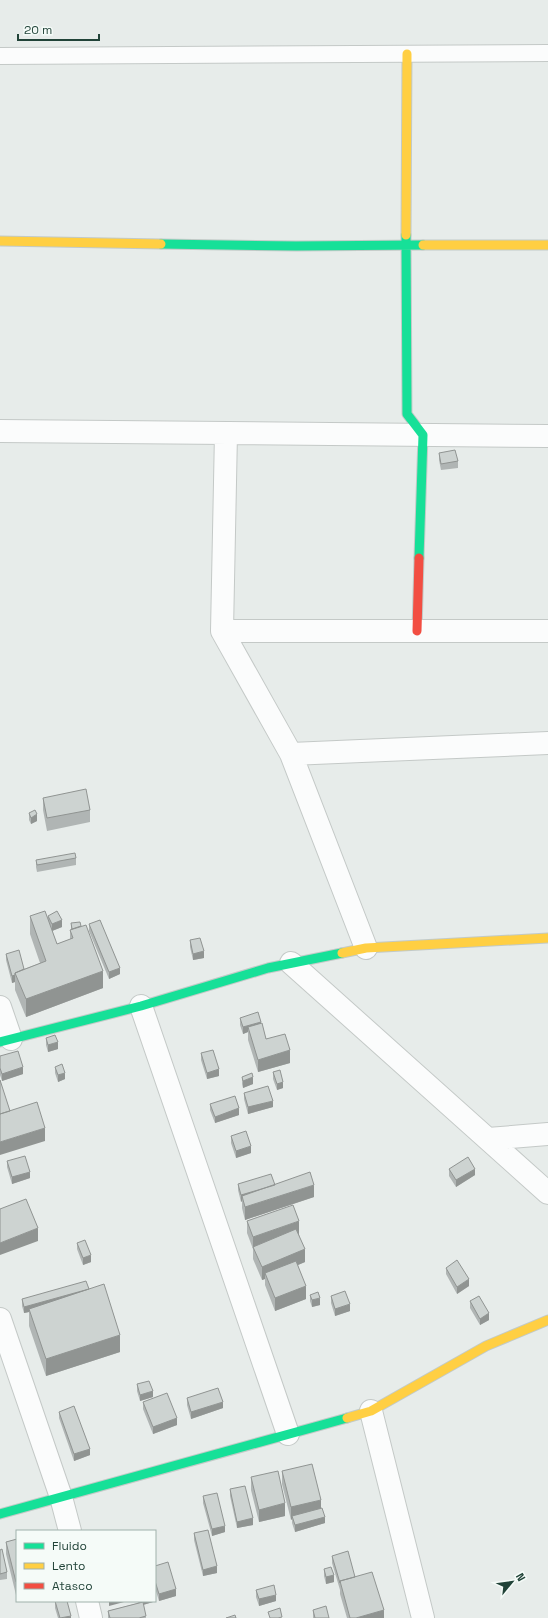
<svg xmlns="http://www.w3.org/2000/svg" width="548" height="1618" font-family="'Space Grotesk',sans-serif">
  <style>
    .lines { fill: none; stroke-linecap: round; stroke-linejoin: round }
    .lane-casing { stroke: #c4c9c7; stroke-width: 18 }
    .street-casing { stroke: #c4c9c7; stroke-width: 24 }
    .fast-casing { stroke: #c2cac7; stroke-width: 11 }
    .slow-casing { stroke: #c2cac7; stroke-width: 11 }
    .jam-casing { stroke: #c2cac7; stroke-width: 11 }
    .lane { stroke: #fbfcfc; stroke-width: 16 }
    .street { stroke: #fbfcfc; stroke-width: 22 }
    .fast { stroke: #16e098; stroke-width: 9 }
    .slow { stroke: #ffcf43; stroke-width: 9 }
    .jam { stroke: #f24e42; stroke-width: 9 }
    .wall { fill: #b0b5b4 }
    .shaded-wall { fill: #909492 }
    .building { fill: #cdd3d1; stroke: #909492 }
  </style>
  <rect width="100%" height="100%" fill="#e7ecea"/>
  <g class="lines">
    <defs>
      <path id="lane" d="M 0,56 L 548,53"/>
      <path id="street" d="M 0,431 L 548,436
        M 226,433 L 222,631 L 291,754 L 366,948
        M 222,631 L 548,631
        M 291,754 L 548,743
        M 291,963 L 548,1193
        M 141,1006 L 288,1434
        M 0,1007 L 11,1039
        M 488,1139 L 548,1134
        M 0,1319 L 61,1497 L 70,1531
        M 371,1411 L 423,1618
        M 87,1601 L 91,1618"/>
      <path id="fast" d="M 406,235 L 407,414 L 423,435 L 419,558
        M 161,244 L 296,246 L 423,245
        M 0,1042 L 141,1006 L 268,968 L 342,953
        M 0,1514 L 347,1418"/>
      <path id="slow" d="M 406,235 L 407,54
        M 0,241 L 161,244
        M 423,245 L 548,245
        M 342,953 L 366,948 L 548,938
        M 347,1418 L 371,1411 L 486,1346 L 548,1320"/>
      <path id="jam" d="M 417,631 L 419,558"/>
    </defs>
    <use href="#lane" class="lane-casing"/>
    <use href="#street" class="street-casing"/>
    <use href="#fast" class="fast-casing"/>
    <use href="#slow" class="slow-casing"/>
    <use href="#jam" class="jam-casing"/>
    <use href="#lane" class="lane"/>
    <use href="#street" class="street"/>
    <use href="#fast" class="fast"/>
    <use href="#slow" class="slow"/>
    <use href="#jam" class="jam"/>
  </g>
  <path class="wall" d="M 439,453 L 458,461 L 458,468 L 441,470 L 439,460 Z
    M 43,798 L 90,810 L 90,822 L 47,831 L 43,810 Z
    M 29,813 L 37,821 L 31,824 L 29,820 Z
    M 76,858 L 76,865 L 37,872 L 36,867 L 36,860 Z
    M 30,916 L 48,920 L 48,916 L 62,927 L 52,931 L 57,944 L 70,939 L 70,930 L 71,930 L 71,923 L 81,926 L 103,988 L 26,1017 L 15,990 L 15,982 L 12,983 L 6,960 L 6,954 L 24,969 L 40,963 L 30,934 Z
    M 89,924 L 120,974 L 109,979 L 89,931 Z
    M 190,940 L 204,958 L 193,960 L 190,947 Z
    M 240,1018 L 261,1023 L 266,1039 L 290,1063 L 258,1072 L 248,1040 L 248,1032 L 243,1034 L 240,1025 Z
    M 46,1038 L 58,1049 L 48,1052 L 46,1045 Z
    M 201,1053 L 219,1076 L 207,1079 L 201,1060 Z
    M 0,1056 L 23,1074 L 2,1081 L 0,1075 Z
    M 55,1067 L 65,1079 L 58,1082 L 55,1073 Z
    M 273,1072 L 283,1088 L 277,1090 L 273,1079 Z
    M 242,1077 L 253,1084 L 243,1088 L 242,1084 Z
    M 244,1093 L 273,1107 L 248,1114 L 244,1099 Z
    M 210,1104 L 239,1115 L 215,1123 L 210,1110 Z
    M 231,1136 L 251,1153 L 236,1158 L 231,1143 Z
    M 7,1161 L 30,1178 L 12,1184 L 7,1167 Z
    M 449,1169 L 475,1175 L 456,1187 L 449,1176 Z
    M 238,1184 L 275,1185 L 314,1197 L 245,1220 L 242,1208 L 242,1201 L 241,1202 L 238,1190 Z
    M 247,1221 L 299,1234 L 305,1262 L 298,1265 L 306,1299 L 275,1311 L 265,1285 L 265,1279 L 262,1280 L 253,1259 L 253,1249 L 247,1233 Z
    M 77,1243 L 91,1262 L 83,1265 L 77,1249 Z
    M 446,1268 L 469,1286 L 457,1294 L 446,1274 Z
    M 89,1289 L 120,1352 L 46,1376 L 29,1326 L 29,1312 L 24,1313 L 22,1306 L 22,1299 Z
    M 310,1295 L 320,1305 L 312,1307 L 310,1301 Z
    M 331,1296 L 350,1311 L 335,1316 L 331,1303 Z
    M 470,1301 L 489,1320 L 480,1325 L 470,1308 Z
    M 137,1384 L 153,1397 L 140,1401 L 137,1391 Z
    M 187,1398 L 223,1408 L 191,1419 L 187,1405 Z
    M 143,1402 L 177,1425 L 153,1434 L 143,1409 Z
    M 59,1412 L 90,1455 L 74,1461 L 59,1418 Z
    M 282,1471 L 321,1508 L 325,1523 L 295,1532 L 292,1523 L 292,1519 L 291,1520 L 282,1484 Z
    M 251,1477 L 285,1516 L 259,1522 L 251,1490 Z
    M 230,1489 L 253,1525 L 237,1528 L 230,1496 Z
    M 203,1496 L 225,1532 L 212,1536 L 203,1503 Z
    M 194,1533 L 217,1573 L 203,1576 L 194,1540 Z
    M 17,1539 L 17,1594 L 16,1595 L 6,1554 L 6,1542 Z
    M 0,1550 L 7,1572 L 7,1579 L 0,1580 Z
    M 332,1556 L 355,1577 L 384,1618 L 347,1618 L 340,1594 L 340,1590 L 332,1563 Z
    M 155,1566 L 176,1596 L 159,1601 L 155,1588 Z
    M 324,1569 L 334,1582 L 326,1584 L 324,1576 Z
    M 256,1590 L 276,1601 L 259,1606 L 256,1597 Z
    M 55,1601 L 71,1618 L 58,1618 L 55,1608 Z
    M 137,1601 L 153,1601 L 153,1602 L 143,1605 L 146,1618 L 108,1618 L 108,1611 L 138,1603 Z
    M 313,1610 L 329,1618 L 313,1618 Z"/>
  <path class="shaded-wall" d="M 37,814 L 37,821 L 31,824 L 31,818 Z
    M 62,920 L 62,927 L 52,931 L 52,924 Z
    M 204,951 L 204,958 L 193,960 L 193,954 Z
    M 120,968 L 120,974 L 109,979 L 109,972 Z
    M 103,971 L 103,988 L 26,1017 L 26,999 Z
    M 15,975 L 15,982 L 12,983 L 12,976 Z
    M 261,1022 L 261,1028 L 248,1027 L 248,1032 L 243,1034 L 243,1027 Z
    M 58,1042 L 58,1049 L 48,1052 L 48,1045 Z
    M 290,1050 L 290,1063 L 258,1072 L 258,1060 Z
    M 23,1067 L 23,1074 L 2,1081 L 2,1074 Z
    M 219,1069 L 219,1076 L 207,1079 L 207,1073 Z
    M 65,1073 L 65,1079 L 58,1082 L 58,1075 Z
    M 253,1077 L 253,1084 L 243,1088 L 243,1081 Z
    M 283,1082 L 283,1088 L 277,1090 L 277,1084 Z
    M 273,1101 L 273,1107 L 248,1114 L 248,1107 Z
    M 239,1108 L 239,1115 L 215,1123 L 215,1117 Z
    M 45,1128 L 45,1141 L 0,1155 L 0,1142 Z
    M 251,1146 L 251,1153 L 236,1158 L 236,1151 Z
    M 475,1169 L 475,1175 L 456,1187 L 456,1180 Z
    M 30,1172 L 30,1178 L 12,1184 L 12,1177 Z
    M 275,1185 L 242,1196 L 242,1201 L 241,1202 L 241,1195 Z
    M 314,1185 L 314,1197 L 245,1220 L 245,1207 Z
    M 299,1221 L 299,1234 L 254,1249 L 253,1247 L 253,1249 L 253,1237 Z
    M 38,1228 L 38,1241 L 0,1255 L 0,1243 Z
    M 305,1249 L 305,1262 L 267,1278 L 265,1273 L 265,1279 L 262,1280 L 262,1267 Z
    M 91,1255 L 91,1262 L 83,1265 L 83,1258 Z
    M 469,1279 L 469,1286 L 457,1294 L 457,1287 Z
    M 306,1286 L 306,1299 L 275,1311 L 275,1298 Z
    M 89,1289 L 89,1295 L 29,1309 L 29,1312 L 24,1313 L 24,1307 Z
    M 320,1298 L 320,1305 L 312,1307 L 312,1300 Z
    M 350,1304 L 350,1311 L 335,1316 L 335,1309 Z
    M 489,1313 L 489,1320 L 480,1325 L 480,1319 Z
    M 120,1335 L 120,1352 L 46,1376 L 46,1359 Z
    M 153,1391 L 153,1397 L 140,1401 L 140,1395 Z
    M 223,1402 L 223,1408 L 191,1419 L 191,1412 Z
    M 177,1418 L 177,1425 L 153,1434 L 153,1427 Z
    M 90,1449 L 90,1455 L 74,1461 L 74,1454 Z
    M 321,1500 L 321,1513 L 292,1516 L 292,1519 L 291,1520 L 291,1507 Z
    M 285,1503 L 285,1516 L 259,1522 L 259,1510 Z
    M 325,1517 L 325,1523 L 295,1532 L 295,1525 Z
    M 253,1518 L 253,1525 L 237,1528 L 237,1522 Z
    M 225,1526 L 225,1532 L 212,1536 L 212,1529 Z
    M 217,1566 L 217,1573 L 203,1576 L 203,1570 Z
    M 334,1575 L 334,1582 L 326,1584 L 326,1577 Z
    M 16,1582 L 17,1582 L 17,1594 L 16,1595 Z
    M 176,1589 L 176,1596 L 159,1601 L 159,1594 Z
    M 276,1595 L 276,1601 L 259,1606 L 259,1599 Z
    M 109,1601 L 124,1601 L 124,1602 L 109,1606 Z
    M 139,1601 L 153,1601 L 153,1602 L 139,1606 Z
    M 384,1610 L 384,1618 L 356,1618 Z
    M 71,1616 L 71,1618 L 62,1618 Z"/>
  <path class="building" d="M 455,450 L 458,461 L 441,464 L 439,453 Z
    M 86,789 L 90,810 L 47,818 L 43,798 Z
    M 35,810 L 37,814 L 31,818 L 29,813 Z
    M 75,853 L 76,858 L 37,865 L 36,860 Z
    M 45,911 L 57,944 L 73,938 L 70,930 L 86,925 L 103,971 L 26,999 L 15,973 L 46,961 L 30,916 Z
    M 57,911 L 62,920 L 52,924 L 48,916 Z
    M 100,920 L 120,968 L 109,972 L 89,924 Z
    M 80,922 L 81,926 L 72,929 L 71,923 Z
    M 200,938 L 204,951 L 193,954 L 190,940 Z
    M 19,950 L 24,969 L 15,973 L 15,975 L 12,976 L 6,954 Z
    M 258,1012 L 261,1022 L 243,1027 L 240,1018 Z
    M 262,1023 L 266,1039 L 285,1034 L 290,1050 L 258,1060 L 248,1027 Z
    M 55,1035 L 58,1042 L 48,1045 L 46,1038 Z
    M 213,1050 L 219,1069 L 207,1073 L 201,1053 Z
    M 18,1051 L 23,1067 L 2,1074 L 0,1068 L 0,1056 Z
    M 62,1064 L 65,1073 L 58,1075 L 55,1067 Z
    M 280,1070 L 283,1082 L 277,1084 L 273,1072 Z
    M 252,1073 L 253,1077 L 243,1081 L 242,1077 Z
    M 0,1080 L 10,1111 L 0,1114 Z
    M 268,1086 L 273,1101 L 248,1107 L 244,1093 Z
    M 235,1096 L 239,1108 L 215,1117 L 210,1104 Z
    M 37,1102 L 45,1128 L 0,1142 L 0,1114 Z
    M 246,1131 L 251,1146 L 236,1151 L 231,1136 Z
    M 25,1156 L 30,1172 L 12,1177 L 7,1161 Z
    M 468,1157 L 475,1169 L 456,1180 L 449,1169 Z
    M 310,1172 L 314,1185 L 245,1207 L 242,1196 Z
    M 271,1174 L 275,1185 L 241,1195 L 238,1184 Z
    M 26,1199 L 38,1228 L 0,1243 L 0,1209 Z
    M 293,1205 L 299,1221 L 253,1237 L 247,1221 Z
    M 296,1229 L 305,1249 L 262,1267 L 253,1247 Z
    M 85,1240 L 91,1255 L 83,1258 L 77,1243 Z
    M 457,1260 L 469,1279 L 457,1287 L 446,1268 Z
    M 296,1261 L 306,1286 L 275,1298 L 265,1273 Z
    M 86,1281 L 89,1289 L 24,1307 L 22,1299 Z
    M 104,1284 L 120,1335 L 46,1359 L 29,1309 Z
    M 345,1291 L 350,1304 L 335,1309 L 331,1296 Z
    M 318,1292 L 320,1298 L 312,1300 L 310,1295 Z
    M 479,1296 L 489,1313 L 480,1319 L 470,1301 Z
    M 149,1381 L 153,1391 L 140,1395 L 137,1384 Z
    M 218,1388 L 223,1402 L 191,1412 L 187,1398 Z
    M 167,1393 L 177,1418 L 153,1427 L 143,1402 Z
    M 74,1406 L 90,1449 L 74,1454 L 59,1412 Z
    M 312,1464 L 321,1500 L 291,1507 L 282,1471 Z
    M 278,1471 L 285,1503 L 259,1510 L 251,1477 Z
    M 245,1486 L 253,1518 L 237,1522 L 230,1489 Z
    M 217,1493 L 225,1526 L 212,1529 L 203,1496 Z
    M 322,1508 L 325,1517 L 295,1525 L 292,1516 Z
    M 208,1530 L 217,1566 L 203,1570 L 194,1533 Z
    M 17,1539 L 17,1582 L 16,1582 L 6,1542 Z
    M 2,1549 L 7,1572 L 0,1574 L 0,1550 Z
    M 348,1551 L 355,1577 L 340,1581 L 340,1583 L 332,1556 Z
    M 168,1562 L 176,1589 L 159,1594 L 155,1581 L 155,1566 Z
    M 331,1567 L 334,1575 L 326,1577 L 324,1569 Z
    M 372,1572 L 384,1610 L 356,1618 L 350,1618 L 340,1581 Z
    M 274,1585 L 276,1595 L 259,1599 L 256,1590 Z
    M 55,1601 L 67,1601 L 71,1616 L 60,1618 Z
    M 143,1602 L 146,1616 L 139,1618 L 110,1618 L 108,1611 Z
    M 326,1606 L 329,1618 L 315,1618 L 313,1610 Z
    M 280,1608 L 282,1617 L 278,1618 L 270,1618 L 268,1612 Z
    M 235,1615 L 236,1618 L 226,1618 Z"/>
  <rect x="16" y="1530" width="140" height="72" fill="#f5fbf8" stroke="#a0b1ab"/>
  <rect x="24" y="1543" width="20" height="6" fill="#16e098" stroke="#a0b1ab"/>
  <text x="52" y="1550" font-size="12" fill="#214338">Fluido</text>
  <rect x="24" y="1563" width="20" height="6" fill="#ffcf43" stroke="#a0b1ab"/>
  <text x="52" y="1570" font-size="12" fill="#214338">Lento</text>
  <rect x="24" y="1583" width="20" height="6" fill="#f24e42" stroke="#a0b1ab"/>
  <text x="52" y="1590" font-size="12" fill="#214338">Atasco</text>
  <g transform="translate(512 1582) rotate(61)" stroke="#f5fbf8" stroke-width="3" paint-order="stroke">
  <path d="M0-3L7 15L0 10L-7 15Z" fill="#214338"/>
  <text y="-6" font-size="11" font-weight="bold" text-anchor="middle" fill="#214338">N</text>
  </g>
  <path d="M18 34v6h81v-6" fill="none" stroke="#214338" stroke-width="2"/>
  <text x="24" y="34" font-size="12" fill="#214338" stroke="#f5fbf8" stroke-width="3" paint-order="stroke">20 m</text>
</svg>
